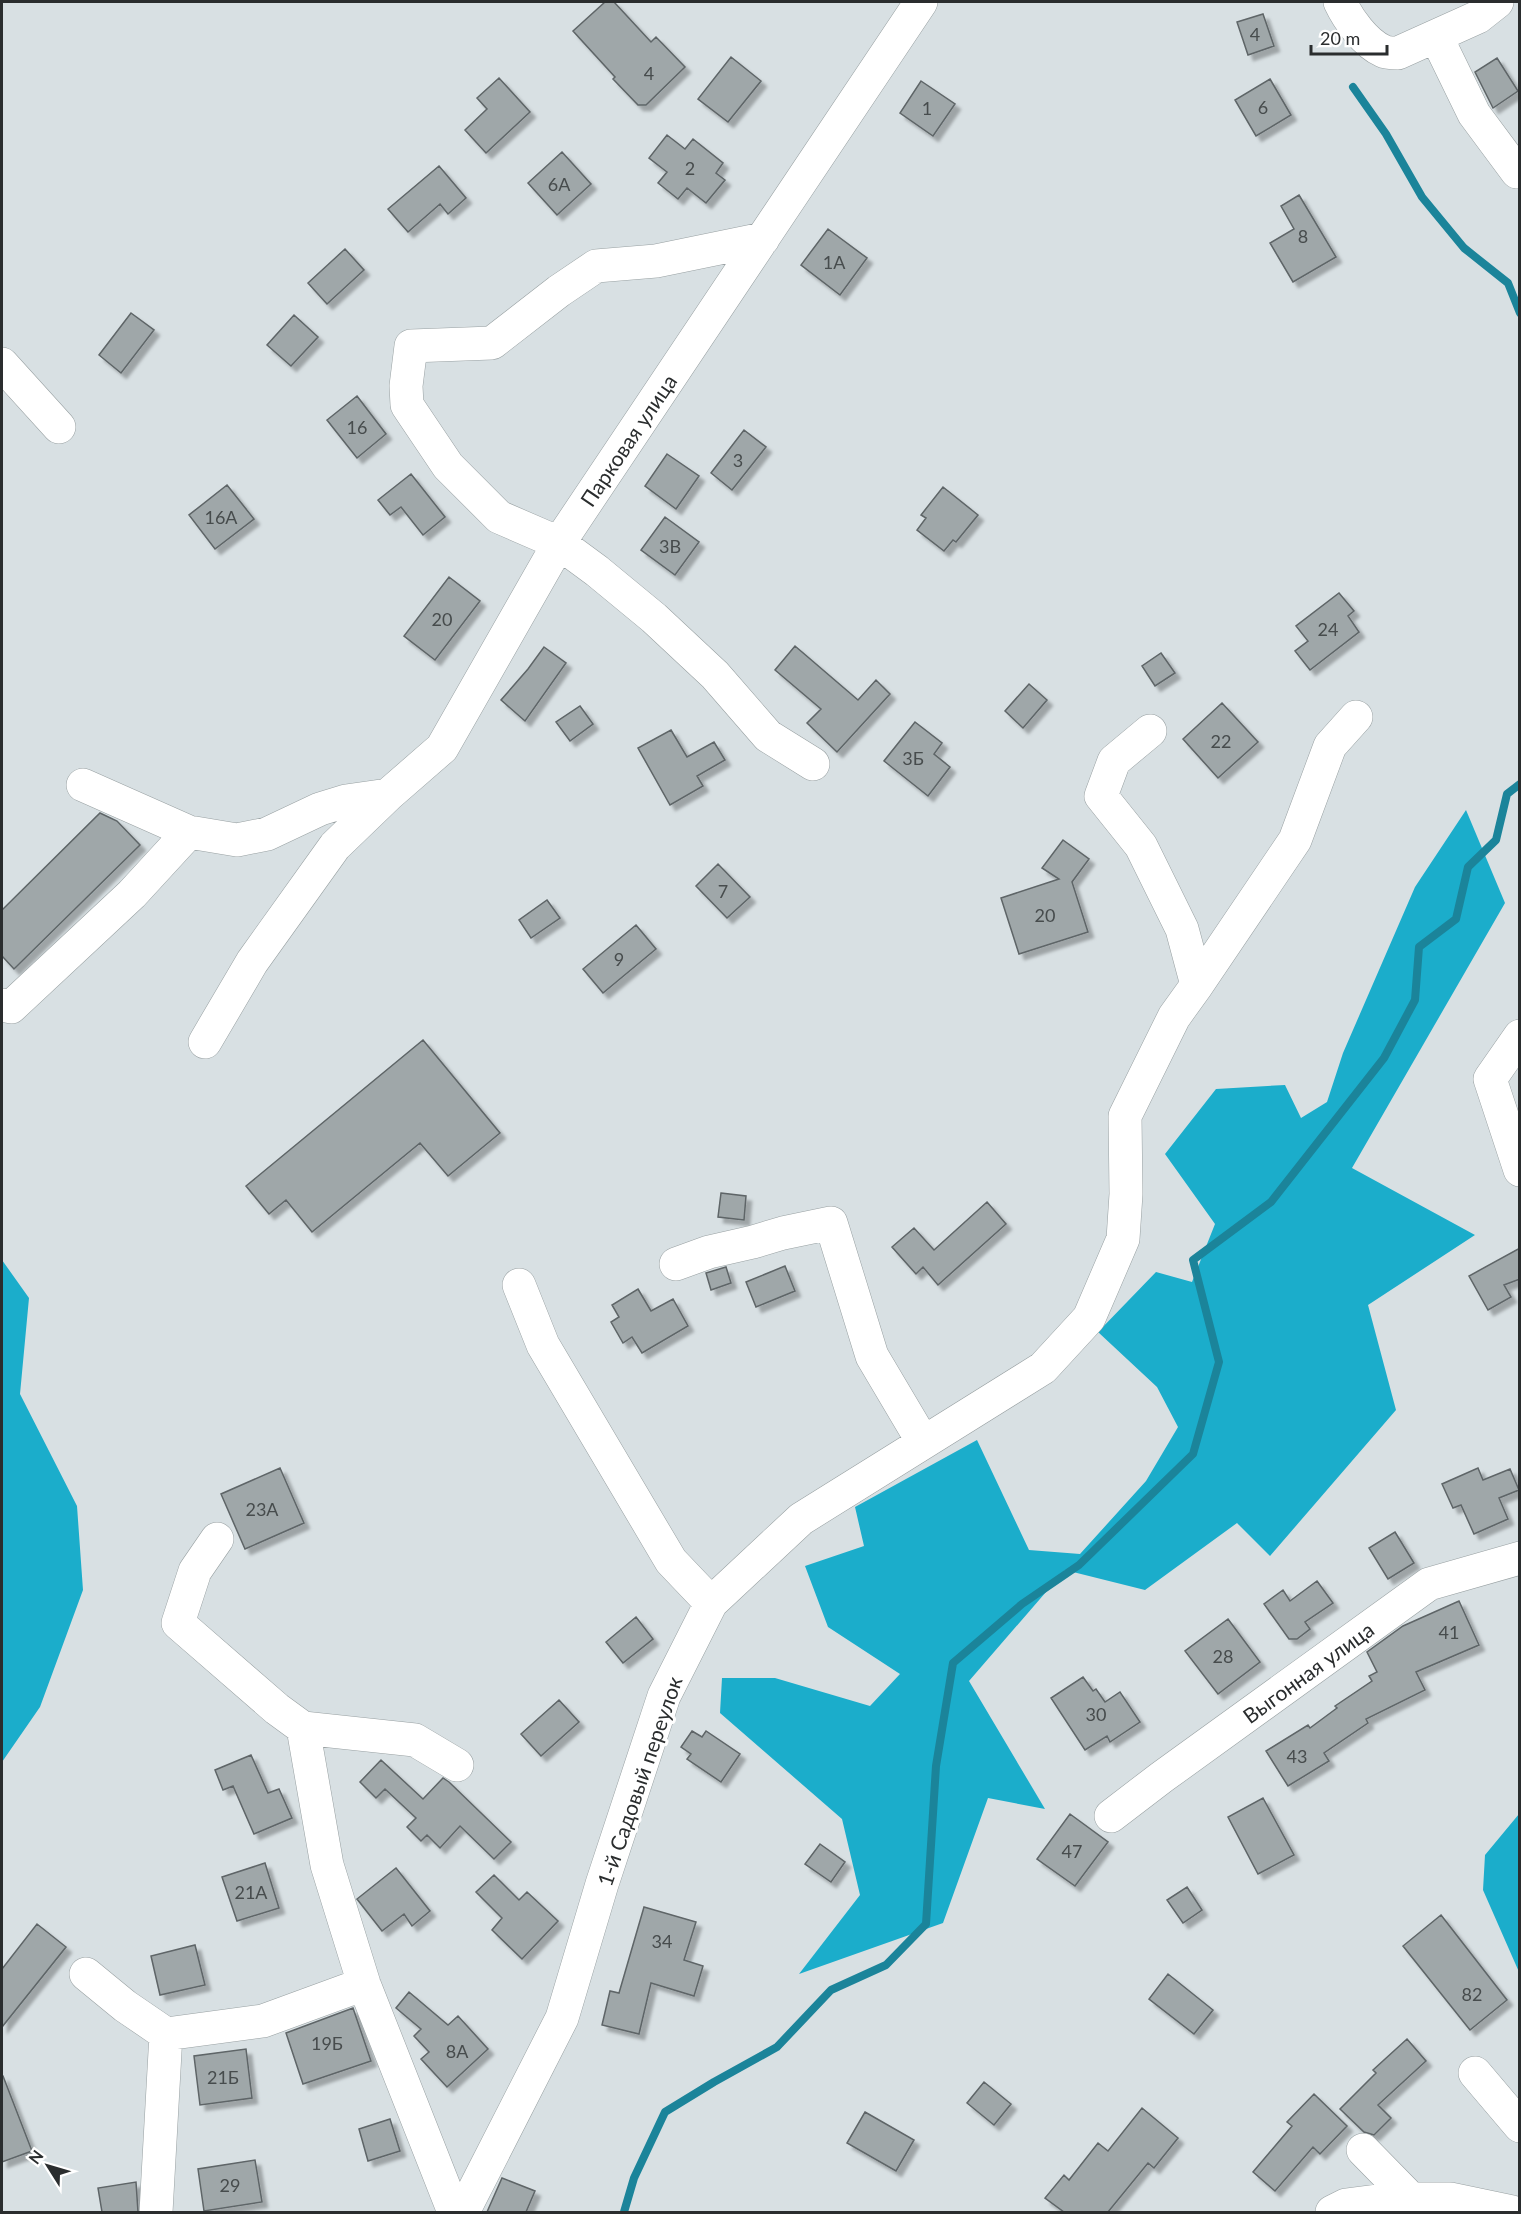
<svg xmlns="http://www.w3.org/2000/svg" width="1521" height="2214" font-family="Lato,sans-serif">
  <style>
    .forest { fill: #1badcb }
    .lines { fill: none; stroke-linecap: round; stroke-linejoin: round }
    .stream { stroke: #1b849a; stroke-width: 8 }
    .building { fill: #9fa7a9; stroke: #5e6567; stroke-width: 1.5; filter: url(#shadow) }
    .minor-casing { stroke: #98a0a2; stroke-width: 34 }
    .minor { stroke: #fff; stroke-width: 33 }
    .labels { text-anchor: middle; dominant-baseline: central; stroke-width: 6; stroke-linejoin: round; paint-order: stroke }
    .number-label { font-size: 18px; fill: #474c4d }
    .street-label { font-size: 21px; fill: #2a2d2e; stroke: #fff }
  </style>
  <defs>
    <filter id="shadow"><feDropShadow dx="5.5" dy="5.5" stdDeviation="1.5" flood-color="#0004"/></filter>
  </defs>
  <rect width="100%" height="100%" fill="#d8e0e3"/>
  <path class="forest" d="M 1466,810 L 1505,903 L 1352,1168 L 1475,1235 L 1368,1305 L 1396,1410 L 1270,1556 L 1237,1523 L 1145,1590 L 1065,1570 L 969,1681 L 1045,1809 L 988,1798 L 943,1923 L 799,1974 L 860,1895 L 842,1819 L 720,1713 L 722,1678 L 775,1678 L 870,1706 L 900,1674 L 828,1627 L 805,1566 L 864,1546 L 855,1507 L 977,1440 L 1029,1550 L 1080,1554 L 1146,1481 L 1178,1427 L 1157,1387 L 1098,1332 L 1156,1272 L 1192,1282 L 1215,1224 L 1165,1154 L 1216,1089 L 1285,1085 L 1301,1118 L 1327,1102 L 1343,1053 L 1415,887 Z
    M 2,1260 L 29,1298 L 20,1394 L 77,1506 L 83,1590 L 40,1707 L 2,1762 Z
    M 1519,1814 L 1519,1972 L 1483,1890 L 1485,1855 Z"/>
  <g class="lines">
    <path class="stream" d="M 1353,87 L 1386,134 L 1422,197 L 1464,248 L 1508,283 L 1520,313
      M 624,2212 L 634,2178 L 665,2112 L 714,2082 L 777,2047 L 831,1990 L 886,1965 L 926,1924 L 936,1766 L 953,1663 L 1022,1604 L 1079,1565 L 1193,1454 L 1219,1362 L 1193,1260 L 1271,1202 L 1384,1058 L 1415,1000 L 1419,947 L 1456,919 L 1468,867 L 1496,840 L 1507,794 L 1520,784"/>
  </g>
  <path class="building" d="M 605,2 L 614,2 L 651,42 L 656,37 L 685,67 L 646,105 L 638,105 L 613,79 L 615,77 L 573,31 Z
    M 1263,14 L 1274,46 L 1248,55 L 1237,22 Z
    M 731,57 L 761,81 L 728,122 L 698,99 Z
    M 1497,58 L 1518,91 L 1493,108 L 1475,72 Z
    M 499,78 L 530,112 L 486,153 L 465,130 L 487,109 L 477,98 Z
    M 1270,79 L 1291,115 L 1256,136 L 1235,100 Z
    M 921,81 L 955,104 L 933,136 L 900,113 Z
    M 667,135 L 685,149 L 693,139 L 723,163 L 716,173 L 725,180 L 706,203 L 687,188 L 678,199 L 658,183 L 667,172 L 649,158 Z
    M 562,152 L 591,184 L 557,215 L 528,183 Z
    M 439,166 L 466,198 L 448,214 L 440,204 L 408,232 L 388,209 Z
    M 1299,195 L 1336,257 L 1293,282 L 1270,243 L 1294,229 L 1281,206 Z
    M 828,229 L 867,258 L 840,295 L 801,265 Z
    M 345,249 L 364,270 L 327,304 L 308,283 Z
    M 131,313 L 154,330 L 121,373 L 99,355 Z
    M 294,315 L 318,337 L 291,366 L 267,345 Z
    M 357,396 L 386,434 L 357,458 L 327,420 Z
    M 744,430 L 766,447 L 732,490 L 711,473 Z
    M 667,454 L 699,476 L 676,509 L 645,486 Z
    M 411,474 L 445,517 L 423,535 L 401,507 L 390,515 L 378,500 Z
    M 227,485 L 254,519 L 215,549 L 189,515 Z
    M 943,487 L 978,515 L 956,542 L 953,540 L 944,551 L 917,530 L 926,518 L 921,515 Z
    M 665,517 L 699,542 L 675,575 L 641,550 Z
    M 449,577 L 480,601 L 435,660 L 404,636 Z
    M 1339,593 L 1354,611 L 1348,616 L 1359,632 L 1310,670 L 1295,651 L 1308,641 L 1296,626 Z
    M 795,646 L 858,700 L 876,680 L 890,694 L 837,752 L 807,723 L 821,709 L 775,670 Z
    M 544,647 L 566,663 L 525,721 L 501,700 L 528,669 Z
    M 1161,653 L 1175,673 L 1155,686 L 1142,666 Z
    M 1029,684 L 1047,700 L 1023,728 L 1005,711 Z
    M 1222,703 L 1258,742 L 1218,778 L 1183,739 Z
    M 580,706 L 593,724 L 570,741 L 556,722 Z
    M 915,722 L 942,743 L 934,754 L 950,767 L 928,796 L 884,761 Z
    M 671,730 L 687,757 L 714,742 L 725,760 L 697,776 L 703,786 L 670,805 L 638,748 Z
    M 100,813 L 117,821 L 140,845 L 14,969 L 2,956 L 2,910 Z
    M 1063,840 L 1089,859 L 1072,882 L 1088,932 L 1019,954 L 1001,898 L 1059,879 L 1042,868 Z
    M 718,864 L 750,897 L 727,918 L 696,886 Z
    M 547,900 L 560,918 L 531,938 L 519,920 Z
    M 636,925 L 656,949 L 603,993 L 583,969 Z
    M 423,1040 L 500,1133 L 448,1176 L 420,1143 L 312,1232 L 286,1200 L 269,1214 L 246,1186 Z
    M 721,1193 L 746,1196 L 744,1220 L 718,1217 Z
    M 987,1202 L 1006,1224 L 938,1285 L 923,1267 L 916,1274 L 892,1247 L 914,1228 L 934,1250 Z
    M 1520,1248 L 1520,1279 L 1504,1285 L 1511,1297 L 1488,1310 L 1469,1276 Z
    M 785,1266 L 795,1291 L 756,1307 L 746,1282 Z
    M 726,1267 L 731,1283 L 711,1290 L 706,1273 Z
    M 638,1289 L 651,1311 L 673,1299 L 688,1326 L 642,1353 L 632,1337 L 623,1343 L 611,1322 L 619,1317 L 612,1305 Z
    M 280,1468 L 304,1523 L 245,1549 L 221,1494 Z
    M 1478,1468 L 1483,1480 L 1510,1469 L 1519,1490 L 1499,1498 L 1508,1519 L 1474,1534 L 1461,1505 L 1453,1508 L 1442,1484 Z
    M 1395,1532 L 1414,1563 L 1388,1579 L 1369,1548 Z
    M 1317,1581 L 1333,1603 L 1305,1622 L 1310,1629 L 1297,1639 L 1289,1639 L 1264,1604 L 1283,1590 L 1290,1601 Z
    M 1459,1601 L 1479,1645 L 1416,1672 L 1425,1690 L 1366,1719 L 1368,1723 L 1324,1753 L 1329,1761 L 1288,1786 L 1266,1751 L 1308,1725 L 1310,1728 L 1337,1708 L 1335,1706 L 1372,1681 L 1369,1676 L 1377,1672 L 1367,1652 L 1403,1626 Z
    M 636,1617 L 653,1639 L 623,1663 L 606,1642 Z
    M 1228,1619 L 1260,1662 L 1218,1694 L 1185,1651 Z
    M 1083,1677 L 1093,1691 L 1096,1689 L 1105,1702 L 1120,1692 L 1140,1722 L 1110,1742 L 1107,1736 L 1085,1750 L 1051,1698 Z
    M 559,1700 L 579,1722 L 541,1756 L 521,1734 Z
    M 692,1731 L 702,1737 L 706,1731 L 740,1754 L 721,1782 L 687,1759 L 691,1754 L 681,1747 Z
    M 251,1755 L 268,1793 L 279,1789 L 292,1818 L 254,1834 L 233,1786 L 223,1790 L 215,1770 Z
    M 381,1760 L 423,1799 L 443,1778 L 449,1782 L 511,1842 L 494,1859 L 460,1826 L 440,1848 L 427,1835 L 421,1841 L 407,1827 L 416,1818 L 385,1789 L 376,1798 L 360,1782 Z
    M 1263,1798 L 1294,1855 L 1258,1874 L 1228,1817 Z
    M 1070,1814 L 1108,1842 L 1075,1886 L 1037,1859 Z
    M 820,1844 L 845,1862 L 831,1882 L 805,1864 Z
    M 265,1863 L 279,1908 L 237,1921 L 222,1877 Z
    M 396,1868 L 430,1911 L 412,1926 L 404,1914 L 382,1931 L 357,1899 Z
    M 494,1875 L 519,1900 L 527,1892 L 558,1921 L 522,1959 L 492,1930 L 502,1918 L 476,1892 Z
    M 1187,1887 L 1202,1910 L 1183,1923 L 1167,1900 Z
    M 644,1907 L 696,1922 L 684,1960 L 703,1966 L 694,1996 L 651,1983 L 639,2034 L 602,2025 L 610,1991 L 619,1993 Z
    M 1441,1915 L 1507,2000 L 1470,2030 L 1403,1946 Z
    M 37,1924 L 66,1947 L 2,2027 L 2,1969 Z
    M 195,1945 L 205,1985 L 160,1995 L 151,1956 Z
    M 1168,1974 L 1213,2010 L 1194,2034 L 1149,1999 Z
    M 409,1992 L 448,2025 L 458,2016 L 488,2049 L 447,2087 L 421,2059 L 429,2052 L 414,2036 L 421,2029 L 396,2008 Z
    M 353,2008 L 371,2061 L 303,2084 L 286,2033 Z
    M 1407,2039 L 1426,2061 L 1378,2105 L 1391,2118 L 1374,2135 L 1364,2132 L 1340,2109 L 1376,2073 L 1373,2070 Z
    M 246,2049 L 252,2098 L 200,2105 L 194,2056 Z
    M 2,2076 L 3,2076 L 32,2151 L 2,2162 Z
    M 984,2082 L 1011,2104 L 994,2125 L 967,2103 Z
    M 1314,2094 L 1347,2126 L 1320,2154 L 1313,2147 L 1275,2191 L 1253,2172 L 1292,2126 L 1287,2122 Z
    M 1142,2108 L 1178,2138 L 1154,2168 L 1148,2163 L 1108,2212 L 1064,2212 L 1045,2198 L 1064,2175 L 1069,2180 L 1098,2143 L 1108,2151 Z
    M 865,2112 L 914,2140 L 896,2171 L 847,2143 Z
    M 390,2119 L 400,2151 L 368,2161 L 359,2129 Z
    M 255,2160 L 262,2202 L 204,2211 L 198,2169 Z
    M 502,2178 L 535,2191 L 526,2212 L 487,2212 Z
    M 136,2182 L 138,2212 L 102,2212 L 98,2188 Z"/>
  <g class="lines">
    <defs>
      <path id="minor" d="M 1340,2 C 1348,19 1365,43 1383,51 C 1387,53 1393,53 1398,53 L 1478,17 L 1497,2
        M 1436,36 L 1474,114 L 1517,172
        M 763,239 L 656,261 L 596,266 L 559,291 L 492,343 L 411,346 L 406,386 L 407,405 L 448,466 L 499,517 L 559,543 L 597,571 L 654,618 L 715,675 L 768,736 L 813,764
        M 2,364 L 59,427
        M 83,785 L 189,832 L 237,840 L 267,834 L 320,809 L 346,801 L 388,795 L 442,748 L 559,543 L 921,2
        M 1197,985 L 1295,840 L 1330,746 L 1356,717
        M 2,1005 L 11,1007 L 132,894 L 189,832
        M 1520,1036 L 1490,1079 L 1520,1170
        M 205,1042 L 252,962 L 335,846 L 388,795
        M 676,1264 L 709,1252 L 753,1242 L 783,1233 L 831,1223 L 872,1356 L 923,1442
        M 519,1285 L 543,1345 L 671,1561 L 711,1603
        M 217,1539 L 195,1571 L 178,1623 L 277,1709 L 303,1728 L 415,1740 L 457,1765
        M 303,1728 L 327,1865 L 364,1984 L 454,2212
        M 1111,1816 L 1162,1777 L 1429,1584 L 1520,1558
        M 86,1974 L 125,2006 L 166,2034
        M 1475,2073 L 1520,2126
        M 1363,2150 L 1411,2199
        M 156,2212 L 166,2034 L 263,2021 L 364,1984
        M 463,2212 L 562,2018 L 602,1884 L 664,1696 L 711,1603 L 801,1519 L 1043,1368 L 1089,1318 L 1123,1239 L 1126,1194 L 1125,1116 L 1174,1017 L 1197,985 L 1182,929 L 1141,846 L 1101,796 L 1114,761 L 1150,731
        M 1332,2212 L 1346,2205 L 1392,2199 L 1450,2199 L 1512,2212"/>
    </defs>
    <use href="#minor" class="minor-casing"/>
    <use href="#minor" class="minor"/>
  </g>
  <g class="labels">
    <g class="number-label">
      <text x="1255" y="34">4</text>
      <text x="649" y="73">4</text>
      <text x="1263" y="107">6</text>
      <text x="927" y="108">1</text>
      <text x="690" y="168">2</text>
      <text x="559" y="184">6А</text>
      <text x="1303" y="236">8</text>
      <text x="834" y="262">1А</text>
      <text x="357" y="427">16</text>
      <text x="738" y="460">3</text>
      <text x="221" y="517">16А</text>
      <text x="670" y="546">3В</text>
      <text x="442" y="619">20</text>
      <text x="1328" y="629">24</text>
      <text x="1221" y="741">22</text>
      <text x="913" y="758">3Б</text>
      <text x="723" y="891">7</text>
      <text x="1045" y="915">20</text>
      <text x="619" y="959">9</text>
      <text x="262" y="1509">23А</text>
      <text x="1449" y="1632">41</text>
      <text x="1223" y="1656">28</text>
      <text x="1096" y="1714">30</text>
      <text x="1297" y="1756">43</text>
      <text x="1072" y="1851">47</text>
      <text x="251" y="1892">21А</text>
      <text x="662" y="1941">34</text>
      <text x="1472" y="1994">82</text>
      <text x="327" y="2043">19Б</text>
      <text x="457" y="2051">8А</text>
      <text x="223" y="2077">21Б</text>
      <text x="230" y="2185">29</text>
    </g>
    <g class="street-label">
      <text transform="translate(628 440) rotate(-56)">Парковая улица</text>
      <text transform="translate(1308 1672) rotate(-36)">Выгонная улица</text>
      <text transform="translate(639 1781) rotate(-71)">1-й Садовый переулок</text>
    </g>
  </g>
  <rect width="1521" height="2214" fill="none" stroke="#2a2d2e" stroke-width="6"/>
  <g transform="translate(48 2166) rotate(307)" stroke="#ffffff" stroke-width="4.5" paint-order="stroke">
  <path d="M0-4.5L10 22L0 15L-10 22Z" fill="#2a2d2e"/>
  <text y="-9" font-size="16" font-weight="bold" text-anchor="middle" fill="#2a2d2e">N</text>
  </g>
  <path d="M1311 45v9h76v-9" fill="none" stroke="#2a2d2e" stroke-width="3"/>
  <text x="1320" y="45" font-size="18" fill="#2a2d2e" stroke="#ffffff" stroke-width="4.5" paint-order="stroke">20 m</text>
</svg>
